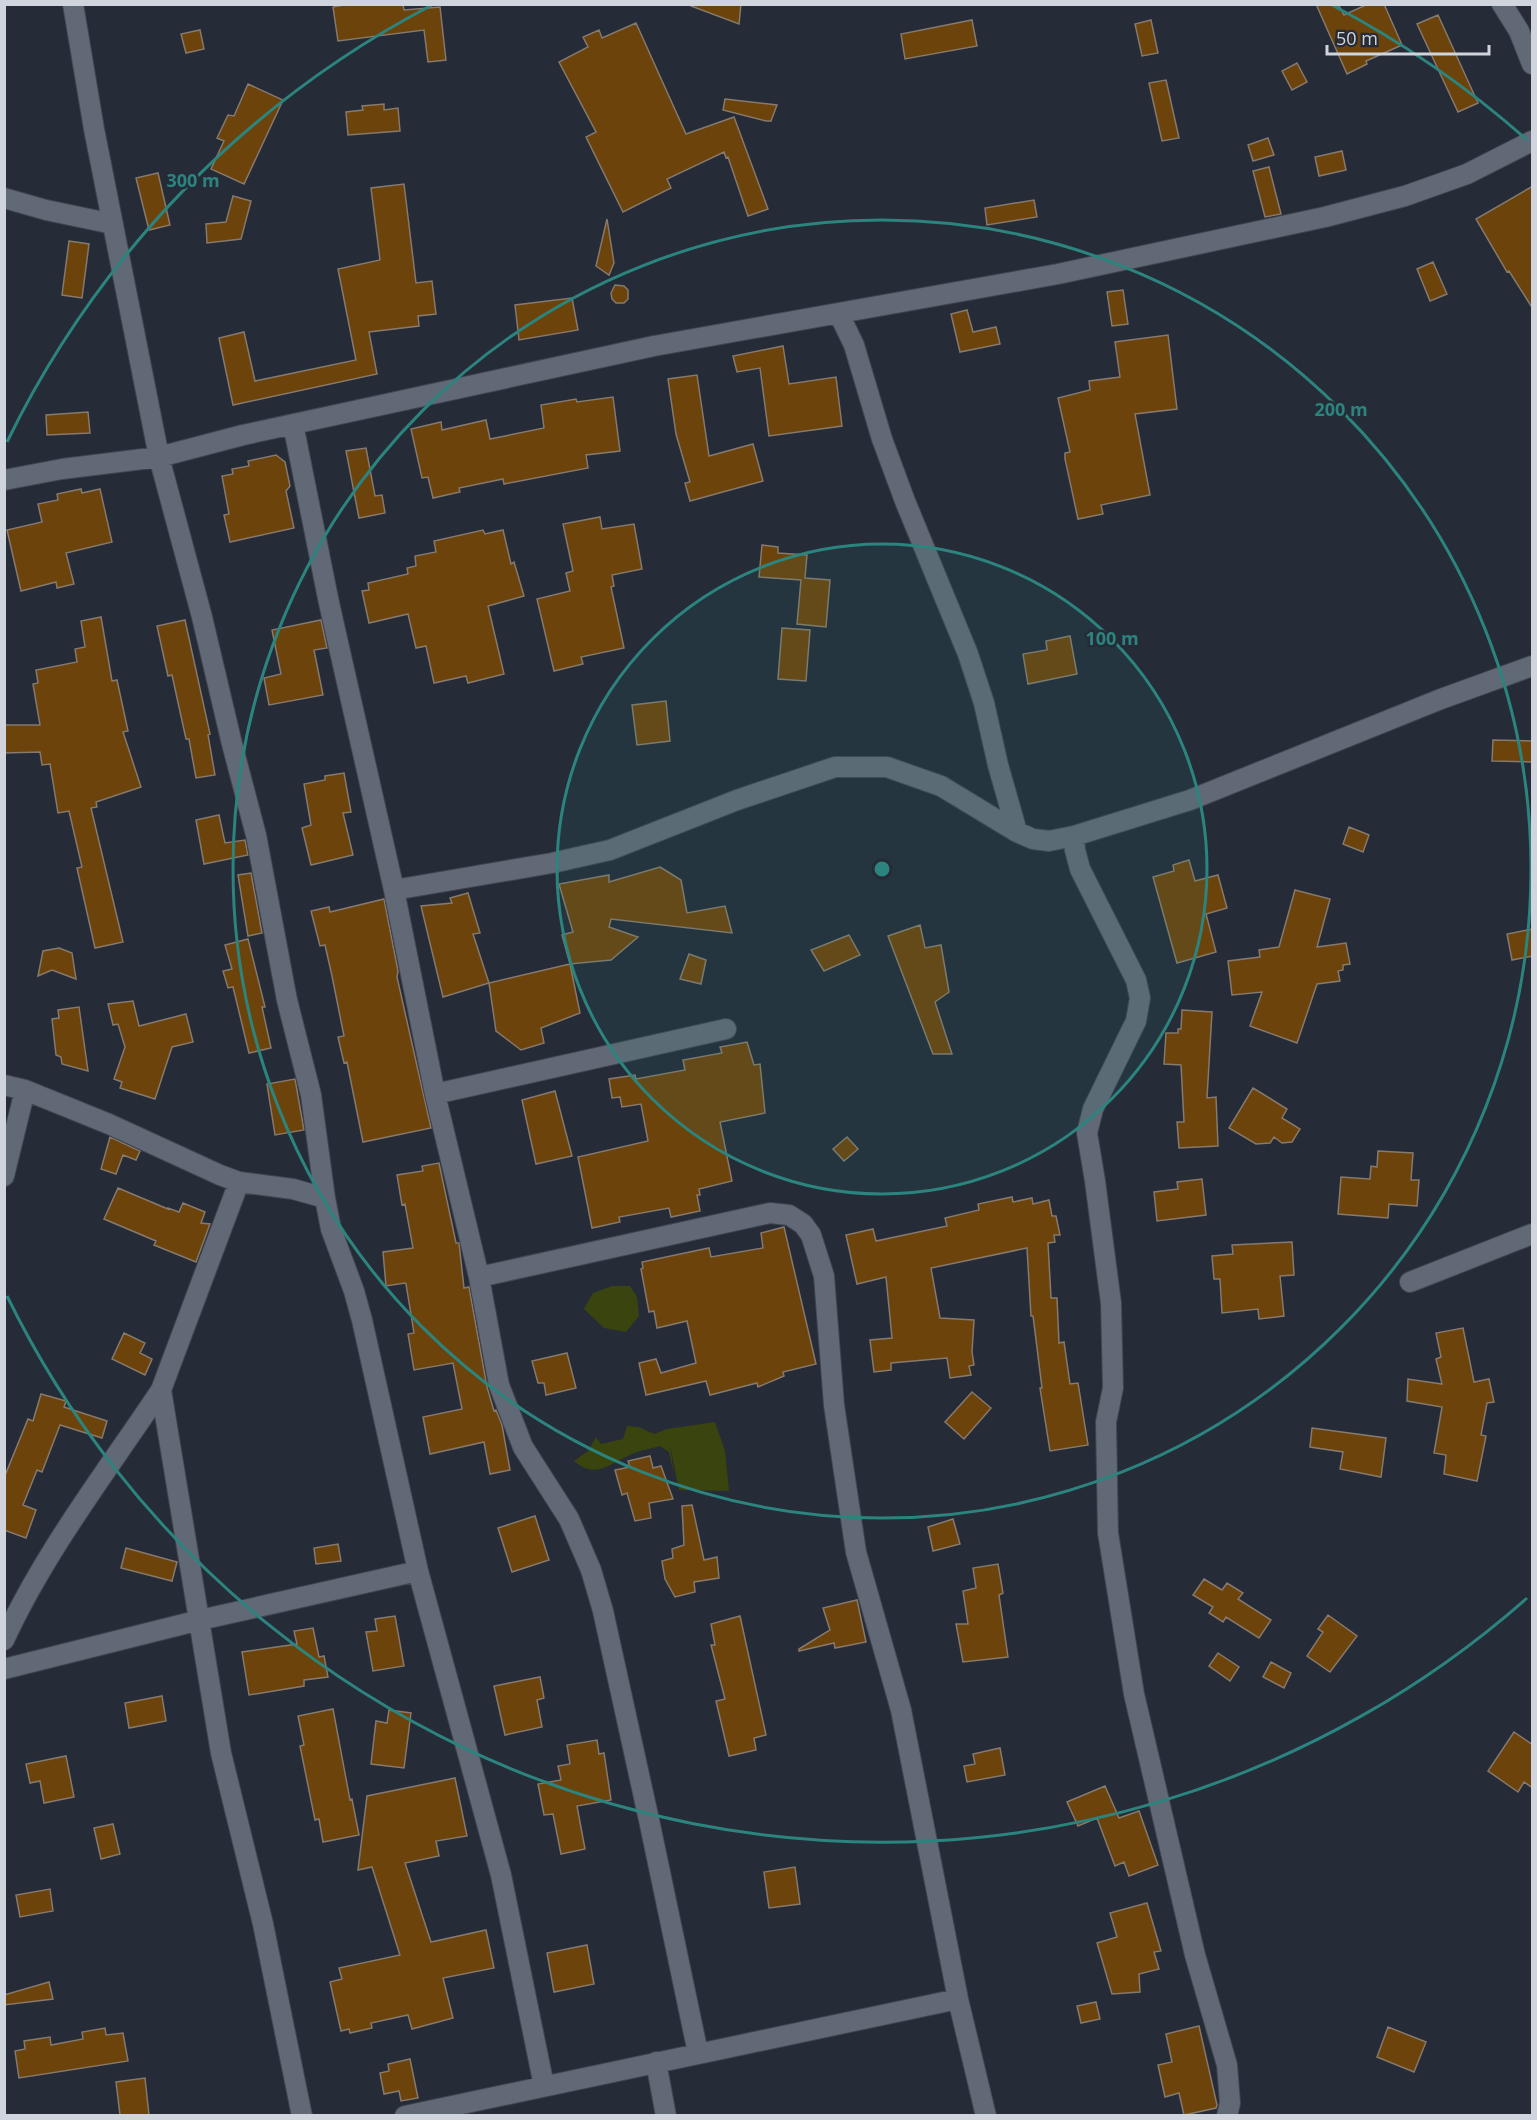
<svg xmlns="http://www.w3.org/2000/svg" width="1537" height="2120" font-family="'Open Sans',sans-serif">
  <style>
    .green { fill: #3a440f }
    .building { fill: #6b430b; stroke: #86796d; stroke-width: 1.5 }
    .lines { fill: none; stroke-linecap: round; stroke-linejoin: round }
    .minor-casing { stroke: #40464f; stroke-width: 22 }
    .minor { stroke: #616876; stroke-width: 20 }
    .ring { fill: none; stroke: #2c847e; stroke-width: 3 }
    .centre { fill: #2c847e; stroke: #252b37; stroke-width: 3 }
    .ring-label { font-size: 18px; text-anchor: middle; font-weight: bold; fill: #2c847e; stroke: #252b37; stroke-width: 5; stroke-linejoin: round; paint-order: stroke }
  </style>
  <rect width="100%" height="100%" fill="#252b37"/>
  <path class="green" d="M 612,1286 L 630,1286 L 637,1297 L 639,1316 L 626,1332 L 604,1328 L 584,1309 L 593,1293 Z
    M 715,1422 L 725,1451 L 729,1491 L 679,1490 L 670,1445 L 674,1475 L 669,1452 L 660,1446 C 651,1449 640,1450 632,1454 C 611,1463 596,1480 574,1461 L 588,1451 L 596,1437 L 601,1444 L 623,1439 L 627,1426 L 639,1427 L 654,1434 L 667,1429 Z"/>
  <path class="building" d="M 349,4 L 403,4 L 404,10 L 440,7 L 446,60 L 428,62 L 424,30 L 338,41 L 333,7 Z
    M 691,4 L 741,4 L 739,24 L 691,6 Z
    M 1316,4 L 1338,4 L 1344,15 L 1368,4 L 1384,4 L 1402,45 L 1366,61 L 1367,64 L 1347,74 Z
    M 1438,15 L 1478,103 L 1458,112 L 1417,24 Z
    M 972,20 L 977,46 L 905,59 L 901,34 Z
    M 1151,20 L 1158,53 L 1142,56 L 1135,24 Z
    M 636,23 L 686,134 L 734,117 L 768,209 L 748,216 L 728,157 L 726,158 L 724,152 L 667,179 L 671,188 L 623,212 L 586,137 L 596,132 L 559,62 L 588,47 L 583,37 L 599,30 L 602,38 Z
    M 200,30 L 204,49 L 186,53 L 181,34 Z
    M 1297,63 L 1307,82 L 1292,90 L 1282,71 Z
    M 1166,80 L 1179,138 L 1162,141 L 1149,83 Z
    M 248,84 L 283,100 L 244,184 L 211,169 L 224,141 L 217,138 L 228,115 L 234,116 Z
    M 725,99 L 777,105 L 771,121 L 766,121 L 723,110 Z
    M 384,104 L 384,110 L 398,108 L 400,131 L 348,135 L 346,112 L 363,110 L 362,106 Z
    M 1268,138 L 1274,155 L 1253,161 L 1248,145 Z
    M 1342,151 L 1346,170 L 1319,176 L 1315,157 Z
    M 1269,167 L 1281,214 L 1265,217 L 1253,171 Z
    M 158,173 L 170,225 L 149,230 L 136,178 Z
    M 404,184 L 416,283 L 432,281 L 436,314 L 418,316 L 419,326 L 369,332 L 377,374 L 233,405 L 219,338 L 244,332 L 255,381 L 356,360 L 338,269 L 380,260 L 371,188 Z
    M 1533,186 L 1533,309 L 1509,271 L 1507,272 L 1476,219 Z
    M 233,196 L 251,201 L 241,239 L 207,243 L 206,224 L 226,222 Z
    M 1034,200 L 1037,217 L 987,225 L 985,208 Z
    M 607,219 L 614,263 L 609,275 L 596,266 Z
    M 69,241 L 89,244 L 82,298 L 62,295 Z
    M 1433,262 L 1447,294 L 1430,301 L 1417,269 Z
    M 615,285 L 624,286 L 628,290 L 628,299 L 624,303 L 616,303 L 612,299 L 611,293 Z
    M 1123,290 L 1128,324 L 1112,326 L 1107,292 Z
    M 572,298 L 578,330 L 519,340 L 515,305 Z
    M 967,310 L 973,332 L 996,327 L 1000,344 L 960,352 L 951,314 Z
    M 1168,335 L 1177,409 L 1135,414 L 1150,495 L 1101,505 L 1103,514 L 1078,519 L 1065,459 L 1065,453 L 1070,452 L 1058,398 L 1090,390 L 1089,381 L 1120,377 L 1115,342 Z
    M 783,346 L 789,384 L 836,377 L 842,426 L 769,436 L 760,368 L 737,372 L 733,356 Z
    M 697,375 L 709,456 L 753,444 L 763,481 L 690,501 L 685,483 L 690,482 L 676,434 L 668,379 Z
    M 613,397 L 620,451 L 586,455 L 588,468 L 504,484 L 503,479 L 459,488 L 460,492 L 433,498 L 428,477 L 422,478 L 411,429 L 441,422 L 442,430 L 486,420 L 490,439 L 544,428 L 541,405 L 576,399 L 577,402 Z
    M 88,412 L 90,433 L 47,435 L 46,415 Z
    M 366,448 L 375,496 L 382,495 L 385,513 L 359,518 L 346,451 Z
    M 276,455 L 285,462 L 290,486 L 286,491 L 294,528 L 230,542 L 224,515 L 229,514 L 222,476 L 233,474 L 232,469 L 249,466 L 248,461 Z
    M 81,489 L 82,493 L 100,489 L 112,542 L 66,553 L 74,584 L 57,588 L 56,582 L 21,591 L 7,530 L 42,522 L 38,504 L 58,500 L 57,494 Z
    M 600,517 L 602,529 L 634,524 L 642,569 L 612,575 L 614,586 L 611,587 L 624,648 L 581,657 L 583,664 L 554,671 L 537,599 L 570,591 L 566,573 L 573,571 L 563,524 Z
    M 483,530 L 485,534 L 503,530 L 511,564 L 514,562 L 524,596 L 488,606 L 504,674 L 468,683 L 466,676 L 434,683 L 426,646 L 416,648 L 408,614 L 369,623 L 362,591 L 369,590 L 368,583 L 408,574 L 407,568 L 416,566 L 415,556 L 436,552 L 434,541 Z
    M 762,545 L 778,547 L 778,553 L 807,555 L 805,578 L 830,580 L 826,627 L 797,624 L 801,580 L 759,577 Z
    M 101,617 L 112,681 L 117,680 L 128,731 L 123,732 L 141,787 L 96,802 L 97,807 L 91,808 L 123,942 L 95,948 L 77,868 L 82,867 L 69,811 L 58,813 L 50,764 L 42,765 L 40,752 L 4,753 L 4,725 L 40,725 L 33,684 L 38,683 L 36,670 L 77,662 L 75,649 L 85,647 L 81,621 Z
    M 185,620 L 210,734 L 208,735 L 215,775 L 196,778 L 189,739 L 186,739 L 172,675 L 168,676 L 157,626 Z
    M 321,620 L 327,648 L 314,650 L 323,695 L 269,705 L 264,678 L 281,674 L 272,630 Z
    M 782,628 L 810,630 L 806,681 L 778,679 Z
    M 1070,636 L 1077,674 L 1028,684 L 1023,654 L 1047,650 L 1046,641 Z
    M 666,701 L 670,741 L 637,745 L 632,705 Z
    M 1493,740 L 1533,741 L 1533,762 L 1492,761 Z
    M 344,773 L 351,812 L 343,813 L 353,855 L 311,865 L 302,828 L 311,825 L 304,784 L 325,780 L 325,776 Z
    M 219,815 L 225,843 L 245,840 L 248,855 L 204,864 L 196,820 Z
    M 1349,827 L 1369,835 L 1363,852 L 1343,844 Z
    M 1189,860 L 1195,881 L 1218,875 L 1227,908 L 1206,914 L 1216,952 L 1177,963 L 1153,877 L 1174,871 L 1173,865 Z
    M 660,867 L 681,880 L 687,913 L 725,906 L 732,933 L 611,919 L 609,927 L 638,937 L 611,960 L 570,964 L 562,935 L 573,932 L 559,884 L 609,875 L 609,882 Z
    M 251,873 L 262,933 L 248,936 L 238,875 Z
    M 1295,890 L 1330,899 L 1317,947 L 1346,943 L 1350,964 L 1343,965 L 1343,970 L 1338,971 L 1340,981 L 1317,984 L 1297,1043 L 1250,1026 L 1262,992 L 1232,995 L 1228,961 L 1260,957 L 1259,950 L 1279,947 Z
    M 468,893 L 480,933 L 473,934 L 489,983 L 443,997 L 421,906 L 452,903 L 450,898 Z
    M 384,899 L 398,971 L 397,977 L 431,1128 L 363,1142 L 347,1062 L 344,1063 L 338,1037 L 344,1036 L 332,976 L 325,945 L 320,946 L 311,911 L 329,907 L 330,912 Z
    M 920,925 L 925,948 L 941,945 L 949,992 L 935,1002 L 952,1054 L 933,1054 L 888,936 Z
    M 1533,929 L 1533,956 L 1512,960 L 1507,934 Z
    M 849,935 L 860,955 L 824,971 L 811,950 Z
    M 248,939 L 265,1007 L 262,1007 L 271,1048 L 249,1053 L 233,987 L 228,988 L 223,971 L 232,969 L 225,945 Z
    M 59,948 L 72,953 L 76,979 L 52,970 L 38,976 L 43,951 Z
    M 689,954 L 706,960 L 701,984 L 680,979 Z
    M 570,964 L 580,1013 L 541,1028 L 544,1043 L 521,1050 L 496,1031 L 489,983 Z
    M 133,1001 L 139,1026 L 186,1014 L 193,1042 L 172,1047 L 155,1099 L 120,1088 L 122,1082 L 114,1079 L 125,1047 L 118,1024 L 113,1025 L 108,1004 Z
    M 79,1007 L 88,1071 L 62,1064 L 61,1057 L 56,1055 L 52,1019 L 59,1018 L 58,1010 Z
    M 1182,1010 L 1212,1012 L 1207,1098 L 1216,1097 L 1218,1146 L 1179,1148 L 1177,1122 L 1184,1122 L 1181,1065 L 1164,1064 L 1166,1033 L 1178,1033 L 1178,1029 L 1181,1029 Z
    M 747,1042 L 754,1065 L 760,1064 L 765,1113 L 720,1122 L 732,1181 L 699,1189 L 700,1195 L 697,1195 L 700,1211 L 671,1217 L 669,1208 L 619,1217 L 620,1222 L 592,1228 L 578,1157 L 648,1141 L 641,1104 L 622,1107 L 620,1097 L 612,1098 L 609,1079 L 635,1075 L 636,1079 L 685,1070 L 683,1060 L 722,1053 L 720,1047 Z
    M 295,1079 L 304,1130 L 275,1135 L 267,1084 Z
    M 1253,1088 L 1287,1109 L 1282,1118 L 1300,1129 L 1292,1142 L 1282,1143 L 1274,1137 L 1270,1143 L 1256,1144 L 1229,1128 Z
    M 555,1091 L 572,1156 L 536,1164 L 522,1100 Z
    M 110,1137 L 140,1151 L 136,1160 L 123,1155 L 116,1174 L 101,1169 Z
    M 847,1137 L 858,1149 L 844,1161 L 833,1149 Z
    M 1378,1151 L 1413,1153 L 1411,1180 L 1419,1180 L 1417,1206 L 1389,1204 L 1388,1218 L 1338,1214 L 1341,1177 L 1370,1179 L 1371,1166 L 1377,1167 Z
    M 439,1163 L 456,1243 L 459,1243 L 464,1288 L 469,1287 L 487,1387 L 494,1411 L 496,1410 L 502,1425 L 510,1470 L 490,1474 L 484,1442 L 430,1454 L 423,1417 L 462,1409 L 453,1363 L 414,1370 L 408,1334 L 414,1333 L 406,1284 L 405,1283 L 386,1286 L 383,1252 L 413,1248 L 405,1204 L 402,1205 L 397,1175 L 423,1171 L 422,1166 Z
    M 1202,1179 L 1206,1215 L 1157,1221 L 1154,1192 L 1178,1189 L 1177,1182 Z
    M 118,1188 L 168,1209 L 168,1208 L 179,1212 L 183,1203 L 205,1212 L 201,1223 L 210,1224 L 196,1262 L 154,1245 L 156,1241 L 104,1219 Z
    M 1012,1197 L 1013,1202 L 1032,1198 L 1033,1204 L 1049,1200 L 1052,1216 L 1056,1216 L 1060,1235 L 1054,1235 L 1055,1242 L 1048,1243 L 1051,1298 L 1057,1298 L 1059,1343 L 1064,1342 L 1070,1384 L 1078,1383 L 1088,1445 L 1050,1451 L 1040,1388 L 1042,1388 L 1033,1316 L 1031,1316 L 1027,1248 L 931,1268 L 940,1318 L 974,1320 L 972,1352 L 974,1365 L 969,1366 L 971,1375 L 950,1378 L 947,1358 L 891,1363 L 891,1370 L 874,1372 L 870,1340 L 892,1338 L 886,1277 L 857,1284 L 846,1235 L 873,1229 L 876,1241 L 947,1226 L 945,1218 L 979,1210 L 978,1204 Z
    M 784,1227 L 816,1364 L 783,1372 L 784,1376 L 758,1387 L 757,1383 L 710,1395 L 706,1381 L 646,1395 L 639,1363 L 656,1359 L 661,1373 L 696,1363 L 687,1321 L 657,1328 L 654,1311 L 649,1312 L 641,1269 L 643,1268 L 642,1262 L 709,1248 L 711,1257 L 763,1248 L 761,1233 Z
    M 1292,1242 L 1294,1275 L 1280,1276 L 1284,1316 L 1259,1319 L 1258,1309 L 1222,1313 L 1220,1279 L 1214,1279 L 1212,1256 L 1233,1254 L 1232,1245 Z
    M 1463,1328 L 1474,1382 L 1489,1379 L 1494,1402 L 1487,1403 L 1481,1435 L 1486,1436 L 1477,1481 L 1444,1474 L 1446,1455 L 1434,1453 L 1442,1407 L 1407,1401 L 1408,1379 L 1442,1384 L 1436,1359 L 1441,1357 L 1436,1333 Z
    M 124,1333 L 145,1343 L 140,1353 L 152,1359 L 145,1375 L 112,1359 Z
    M 567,1353 L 576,1388 L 546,1395 L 544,1383 L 538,1383 L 532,1361 Z
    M 972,1392 L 991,1408 L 964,1439 L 945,1422 Z
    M 41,1394 L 66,1401 L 64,1407 L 73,1410 L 107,1421 L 102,1438 L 60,1425 L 42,1472 L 37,1470 L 23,1505 L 36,1510 L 26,1538 L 4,1530 L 4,1478 L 28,1419 L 33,1421 Z
    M 1312,1428 L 1386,1438 L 1381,1477 L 1340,1469 L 1343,1452 L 1310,1447 Z
    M 650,1456 L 653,1468 L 661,1466 L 673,1499 L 649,1503 L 651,1518 L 635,1521 L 627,1493 L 622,1495 L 615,1470 L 630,1467 L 628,1461 Z
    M 692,1505 L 704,1560 L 717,1557 L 719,1578 L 694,1582 L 695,1592 L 675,1597 L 665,1579 L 662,1561 L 673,1558 L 672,1549 L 684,1545 L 682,1506 Z
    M 535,1516 L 549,1560 L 512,1572 L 498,1528 Z
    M 953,1519 L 960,1544 L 933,1551 L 928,1527 Z
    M 338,1544 L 341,1561 L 316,1564 L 314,1548 Z
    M 126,1548 L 177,1562 L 172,1581 L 121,1568 Z
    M 998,1564 L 1003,1593 L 999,1595 L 1008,1657 L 963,1662 L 956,1624 L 968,1624 L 963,1591 L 976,1588 L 973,1568 Z
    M 1204,1579 L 1222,1590 L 1227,1583 L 1243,1593 L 1238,1599 L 1271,1620 L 1259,1638 L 1226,1617 L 1223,1622 L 1209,1613 L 1213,1607 L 1193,1595 Z
    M 857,1600 L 866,1642 L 835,1648 L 834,1643 L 799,1651 L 799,1649 L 830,1630 L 823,1608 Z
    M 1328,1615 L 1357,1636 L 1330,1672 L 1307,1656 L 1323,1632 L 1318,1629 Z
    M 395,1616 L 404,1666 L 373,1671 L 366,1632 L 377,1631 L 375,1619 Z
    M 740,1616 L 766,1735 L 754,1738 L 756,1750 L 729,1756 L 716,1701 L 725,1699 L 711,1645 L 715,1645 L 711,1624 Z
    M 313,1628 L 319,1657 L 324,1656 L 328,1677 L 304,1680 L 304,1686 L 249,1695 L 242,1652 L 297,1644 L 294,1631 Z
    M 1218,1653 L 1239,1667 L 1230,1681 L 1209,1666 Z
    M 1271,1662 L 1291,1673 L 1284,1688 L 1263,1677 Z
    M 540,1677 L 544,1698 L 537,1700 L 542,1727 L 505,1735 L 494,1686 Z
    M 162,1696 L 166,1721 L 129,1728 L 125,1703 Z
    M 333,1709 L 350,1800 L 352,1799 L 359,1835 L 323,1842 L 319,1819 L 315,1820 L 300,1746 L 304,1745 L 298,1716 Z
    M 389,1710 L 411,1713 L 404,1768 L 371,1764 L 376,1721 L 387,1723 Z
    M 1514,1732 L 1533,1745 L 1533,1788 L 1524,1782 L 1518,1792 L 1488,1771 Z
    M 597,1740 L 599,1754 L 604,1753 L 611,1800 L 577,1806 L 585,1849 L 561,1854 L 553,1814 L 544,1815 L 538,1784 L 561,1780 L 558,1766 L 570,1764 L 567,1745 Z
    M 1000,1748 L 1005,1775 L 967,1782 L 964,1766 L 975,1764 L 973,1754 Z
    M 66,1756 L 74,1797 L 44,1803 L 40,1781 L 30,1783 L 26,1764 Z
    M 455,1778 L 467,1836 L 436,1841 L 439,1856 L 405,1863 L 431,1942 L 486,1930 L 494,1968 L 443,1978 L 453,2018 L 412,2029 L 408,2015 L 371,2023 L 372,2028 L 350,2033 L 349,2029 L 341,2031 L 330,1982 L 342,1979 L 339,1968 L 400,1955 L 372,1867 L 358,1870 L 367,1796 Z
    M 1105,1786 L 1119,1818 L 1139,1811 L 1158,1865 L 1129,1876 L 1124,1862 L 1115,1866 L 1097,1818 L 1078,1826 L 1067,1802 Z
    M 113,1824 L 120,1854 L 101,1859 L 94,1828 Z
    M 795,1867 L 800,1904 L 769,1908 L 764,1872 Z
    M 50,1889 L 53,1911 L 20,1917 L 16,1895 Z
    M 1147,1903 L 1161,1951 L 1154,1952 L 1159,1969 L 1139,1974 L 1140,1992 L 1112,1994 L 1097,1943 L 1117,1937 L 1110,1913 Z
    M 587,1945 L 594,1984 L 554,1992 L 547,1953 Z
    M 49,1982 L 53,1999 L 4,2005 L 4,1995 Z
    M 1096,2002 L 1100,2019 L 1081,2023 L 1077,2006 Z
    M 1199,2026 L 1217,2105 L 1216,2108 L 1184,2115 L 1179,2093 L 1165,2097 L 1158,2065 L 1172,2062 L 1166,2034 Z
    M 1388,2027 L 1426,2042 L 1414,2072 L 1377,2057 Z
    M 105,2028 L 106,2035 L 123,2033 L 128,2061 L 19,2078 L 15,2051 L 25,2049 L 24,2041 L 50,2037 L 51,2045 L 83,2039 L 82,2032 Z
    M 410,2059 L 418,2098 L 401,2101 L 399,2091 L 384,2094 L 380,2073 L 389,2071 L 388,2064 Z
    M 145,2078 L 149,2115 L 120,2115 L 116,2082 Z"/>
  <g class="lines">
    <defs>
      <path id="minor" d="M 73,4 L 94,129 L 159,457 L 202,617 L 232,744 L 256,835 L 287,1000 L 311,1095 L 325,1198 L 331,1229 L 354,1291 L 362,1320 L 418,1571 L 501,1875 L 544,2086
        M 1502,4 L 1519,31 L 1532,64
        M 4,198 L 46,210 L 113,224
        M 839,314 L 854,345 L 882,439 L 905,501 L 968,654 L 984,703 L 998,765 L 1017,832
        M 293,424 L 329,603 L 394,890 L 435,1094 L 479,1277 L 499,1385 L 523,1447 L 569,1519 L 591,1570 L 603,1611 L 649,1820 L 698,2053
        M 4,480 L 62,469 L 159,457 L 243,435 L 654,346 L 1058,274 L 1325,217 L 1405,196 L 1467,174 L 1532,141
        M 1074,836 L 1075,850 L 1080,869 L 1136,980 L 1140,998 L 1136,1021 L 1093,1109 L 1087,1133 L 1095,1181 L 1111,1303 L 1113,1388 L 1106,1422 L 1108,1533 L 1134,1694 L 1195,1955 L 1227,2065 L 1230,2103 L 1227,2116
        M 394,890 L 552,863 L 610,850 L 737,800 L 835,767 L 887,767 L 941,786 L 1017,832 L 1033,839 L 1049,841 L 1074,836 L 1190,800 L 1441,699 L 1532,666
        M 4,1085 L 25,1090 L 109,1124 L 220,1175 L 239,1182 L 293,1189 L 325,1198
        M 435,1094 L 726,1029
        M 4,1176 L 25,1090
        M 239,1182 L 161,1390 L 221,1753 L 263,1924 L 302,2116
        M 479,1277 L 770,1213 L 789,1215 L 803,1224 L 811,1235 L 824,1276 L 834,1405 L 856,1552 L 901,1710 L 958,1999 L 986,2116
        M 1410,1282 L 1532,1234
        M 4,1640 C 45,1551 107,1471 161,1390
        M 4,1669 L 200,1620 L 418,1571
        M 656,2062 L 666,2116
        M 405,2116 L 958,1999"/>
    </defs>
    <use href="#minor" class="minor-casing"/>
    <use href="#minor" class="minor"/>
  </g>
  <circle cx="882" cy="869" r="325" fill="#2c847e" fill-opacity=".12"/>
  <g class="ring">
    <circle cx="882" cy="869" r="325"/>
    <circle cx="882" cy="869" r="649"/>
    <path d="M1527 1598A974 974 0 0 1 7 1296M7 442A974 974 0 0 1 432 5M1332 5A974 974 0 0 1 1527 140"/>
  </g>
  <circle cx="882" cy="869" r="9" class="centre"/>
  <g class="ring-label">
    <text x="193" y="187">300 m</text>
    <text x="1341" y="416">200 m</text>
    <text x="1112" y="645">100 m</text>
  </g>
  <rect width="1537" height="2120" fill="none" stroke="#d0d4dc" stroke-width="12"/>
  <path d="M1327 45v9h162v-9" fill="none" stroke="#d0d4dc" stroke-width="3"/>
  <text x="1336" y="45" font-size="18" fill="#d0d4dc" stroke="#252b37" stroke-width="4.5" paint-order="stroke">50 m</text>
</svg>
